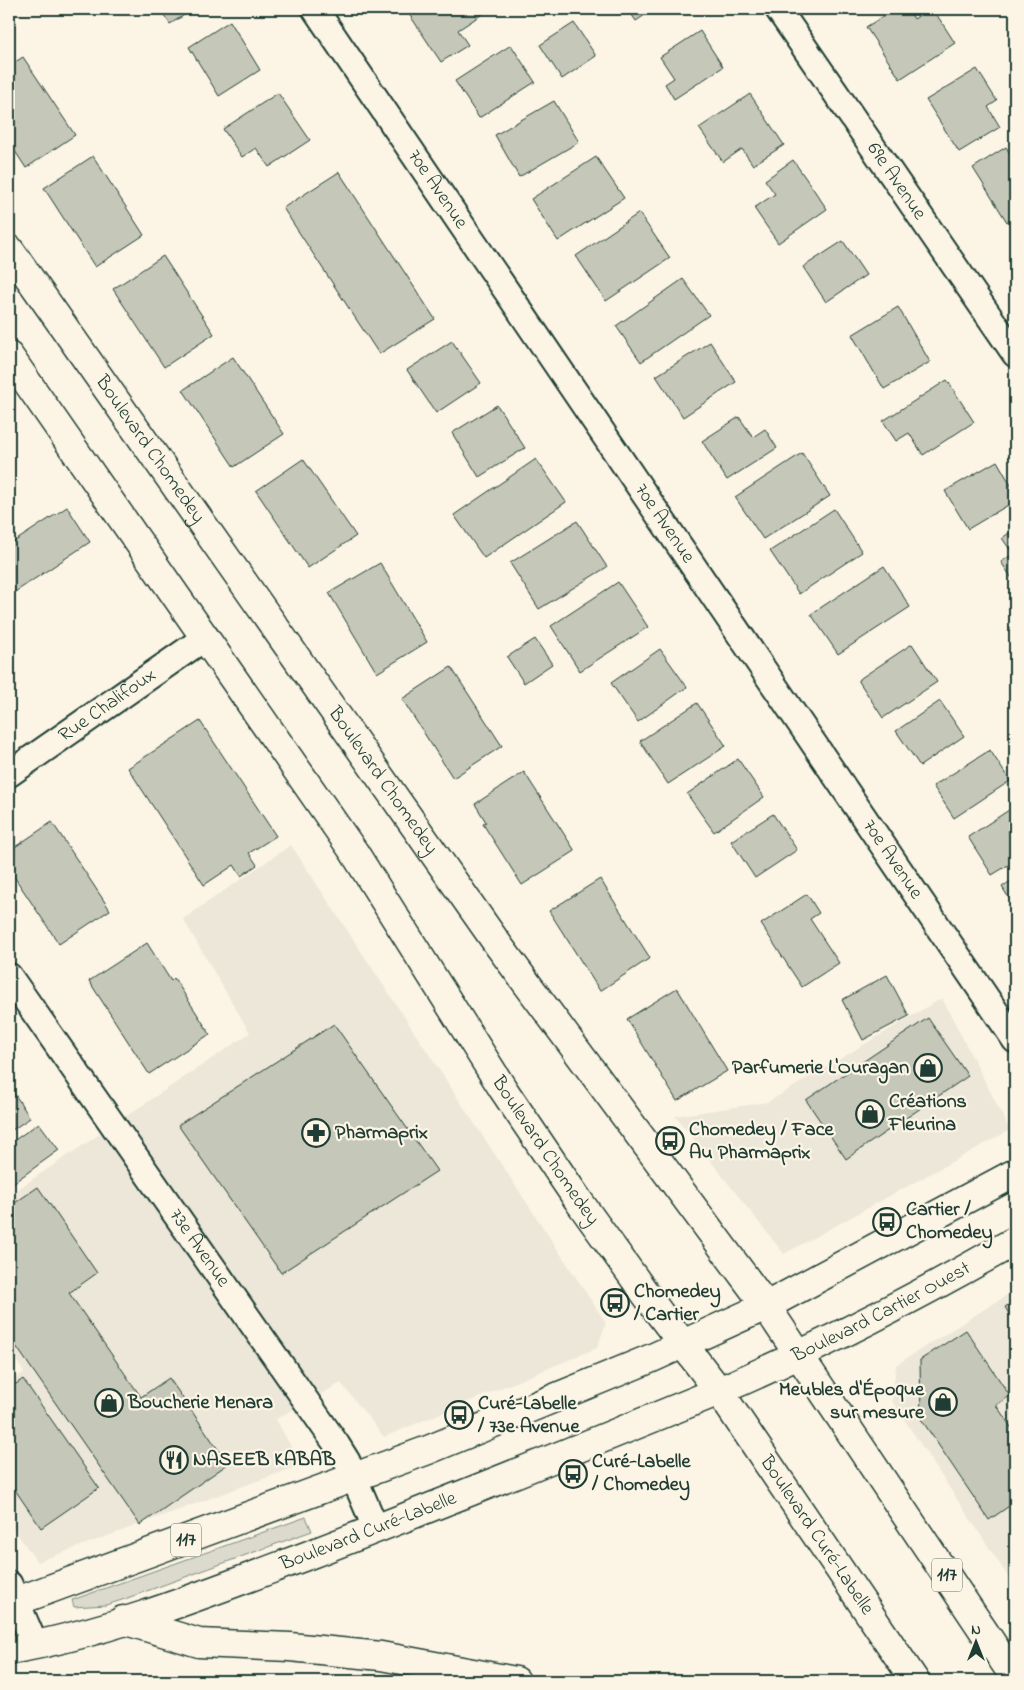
<svg xmlns="http://www.w3.org/2000/svg" width="1024" height="1690" font-family="'Indie Flower',sans-serif">
  <style>
    .built { fill: #ece7d8 }
    .green { fill: #dcdacc; stroke: #7e8c80 }
    .building { fill: #c5c7b9; stroke: #1f3d34 }
    .lines { fill: none; stroke-linecap: round; stroke-linejoin: round }
    .minor-casing { stroke: #1f3d34; stroke-width: 29 }
    .tertiary-casing { stroke: #1f3d34; stroke-width: 31 }
    .primary-casing { stroke: #1f3d34; stroke-width: 31 }
    .minor { stroke: #fcf5e5; stroke-width: 25 }
    .tertiary { stroke: #fcf5e5; stroke-width: 28 }
    .primary { stroke: #fcf5e5; stroke-width: 28 }
    .labels { text-anchor: middle; dominant-baseline: central; stroke-width: 4.5; stroke-linejoin: round; paint-order: stroke }
    .shield { fill: #fcf5e5; stroke: #617469; stroke-width: 1 }
    .shield-label { font-size: 19px; font-weight: bold; fill: #1f3d34 }
    .street-label { font-size: 20px; fill: #1f3d34; stroke: #fcf5e5 }
    .poi-label { font-size: 20px; font-weight: bold; fill: #1f3d34; stroke: #fcf5e5; text-anchor: start }
  </style>
  <rect width="100%" height="100%" fill="#fcf5e5"/>
  <filter id="ink" filterUnits="userSpaceOnUse"><feTurbulence type="fractalNoise" baseFrequency=".02" numOctaves="2"/><feDisplacementMap in="SourceGraphic" scale="10" xChannelSelector="R" yChannelSelector="G"/><feConvolveMatrix kernelMatrix="1 2 1 2 8 2 1 2 1" color-interpolation-filters="sRGB"/></filter>
  <g filter="url(#ink)">
    <path class="built" d="M 291,845 L 606,1323 L 597,1348 L 384,1437 L 341,1383 L 276,1419 L 301,1465 L 37,1562 L 9,1522 L 9,1383 L 24,1372 L 9,1350 L 9,1195 L 250,1033 L 183,919 Z
      M 942,998 L 1010,1130 L 784,1254 L 675,1116 L 768,1102 Z
      M 1015,1290 L 1015,1587 L 892,1401 L 896,1365 Z"/>
    <path class="green" d="M 306,1517 L 312,1531 L 122,1600 L 106,1605 L 74,1607 L 72,1600 Z"/>
    <path class="building" d="M 160,9 L 194,9 L 170,24 Z
      M 410,9 L 490,9 L 458,30 L 468,45 L 441,62 L 407,11 Z
      M 628,9 L 654,9 L 636,21 Z
      M 895,9 L 908,9 L 914,19 L 929,9 L 933,9 L 955,43 L 900,79 L 866,27 Z
      M 230,21 L 260,70 L 219,96 L 189,47 Z
      M 574,23 L 596,56 L 562,79 L 540,45 Z
      M 700,31 L 723,67 L 674,99 L 665,84 L 674,78 L 660,57 Z
      M 511,45 L 535,82 L 479,118 L 455,81 Z
      M 23,57 L 75,135 L 26,168 L 9,142 L 9,66 Z
      M 977,69 L 997,101 L 988,107 L 1000,127 L 959,152 L 926,100 Z
      M 278,93 L 310,140 L 269,167 L 256,148 L 242,157 L 223,129 Z
      M 750,94 L 784,145 L 753,165 L 742,149 L 723,162 L 699,128 Z
      M 554,101 L 579,142 L 519,177 L 495,135 Z
      M 1006,147 L 1015,162 L 1015,216 L 1007,222 L 973,168 Z
      M 93,156 L 144,235 L 95,267 L 44,188 Z
      M 596,157 L 624,198 L 558,241 L 531,199 Z
      M 793,160 L 827,209 L 778,243 L 754,208 L 775,194 L 765,180 Z
      M 339,172 L 435,319 L 379,354 L 283,208 Z
      M 639,213 L 670,258 L 606,301 L 576,256 Z
      M 843,241 L 866,275 L 826,302 L 803,267 Z
      M 163,256 L 214,334 L 164,367 L 113,289 Z
      M 683,279 L 709,315 L 641,362 L 616,326 Z
      M 898,307 L 930,362 L 884,389 L 852,335 Z
      M 452,341 L 481,383 L 436,413 L 407,370 Z
      M 710,342 L 736,382 L 683,417 L 656,376 Z
      M 233,357 L 284,434 L 234,467 L 183,390 Z
      M 947,380 L 974,422 L 923,455 L 909,433 L 896,441 L 883,421 Z
      M 497,405 L 525,448 L 479,477 L 452,433 Z
      M 739,417 L 753,437 L 765,429 L 777,448 L 727,480 L 702,441 Z
      M 802,453 L 830,496 L 763,539 L 735,497 Z
      M 303,459 L 356,536 L 308,568 L 256,491 Z
      M 536,459 L 566,502 L 484,558 L 454,515 Z
      M 997,461 L 1015,492 L 1015,501 L 968,529 L 945,491 Z
      M 67,507 L 90,542 L 9,596 L 9,545 Z
      M 834,509 L 862,552 L 799,594 L 770,551 Z
      M 577,521 L 607,567 L 539,609 L 510,563 Z
      M 1015,529 L 1015,583 L 1001,562 L 1013,554 L 1002,538 Z
      M 380,563 L 427,642 L 377,673 L 329,593 Z
      M 884,566 L 910,607 L 838,654 L 811,614 Z
      M 618,582 L 648,627 L 580,671 L 551,626 Z
      M 535,639 L 552,664 L 524,683 L 507,657 Z
      M 912,644 L 937,682 L 883,718 L 858,680 Z
      M 660,649 L 687,687 L 638,722 L 611,683 Z
      M 451,667 L 502,746 L 453,778 L 402,699 Z
      M 940,701 L 964,736 L 920,766 L 896,731 Z
      M 697,703 L 726,746 L 668,784 L 640,741 Z
      M 200,721 L 276,836 L 249,853 L 257,865 L 241,876 L 234,865 L 204,885 L 128,768 Z
      M 990,750 L 1010,781 L 954,818 L 933,786 Z
      M 738,759 L 764,797 L 714,832 L 687,794 Z
      M 524,772 L 575,851 L 522,885 L 483,824 L 486,822 L 475,804 Z
      M 1015,806 L 1015,861 L 992,875 L 968,837 Z
      M 773,814 L 797,850 L 755,878 L 731,841 Z
      M 52,822 L 110,910 L 59,944 L 9,869 L 9,851 Z
      M 1015,878 L 1015,908 L 1002,887 Z
      M 600,879 L 650,958 L 600,991 L 549,911 Z
      M 807,894 L 819,913 L 810,919 L 839,963 L 802,987 L 761,924 Z
      M 147,943 L 171,981 L 174,978 L 210,1034 L 149,1074 L 89,981 Z
      M 887,975 L 909,1016 L 863,1040 L 842,1000 Z
      M 677,988 L 727,1071 L 677,1101 L 627,1019 Z
      M 928,1018 L 968,1076 L 846,1159 L 806,1100 Z
      M 334,1024 L 437,1171 L 281,1273 L 178,1125 Z
      M 9,1085 L 30,1118 L 9,1132 Z
      M 39,1123 L 59,1150 L 9,1186 L 9,1144 Z
      M 38,1187 L 97,1273 L 69,1293 L 141,1397 L 169,1378 L 228,1464 L 140,1525 L 9,1336 L 9,1207 Z
      M 1015,1301 L 1015,1324 L 1005,1307 Z
      M 966,1330 L 1010,1396 L 996,1405 L 1015,1433 L 1015,1502 L 989,1520 L 921,1419 L 920,1360 Z
      M 23,1379 L 99,1488 L 41,1528 L 9,1481 L 9,1389 Z"/>
    <g class="lines">
      <defs>
        <g id="minor">
          <path id="s1" d="M 315,9 L 1015,1040"/>
          <path id="s2" d="M 778,9 L 1015,354"/>
          <path id="s3" d="M 9,774 L 206,637"/>
          <path id="s4" d="M 9,976 L 337,1445 L 347,1461 L 376,1529"/>
          <path d="M 9,1584 L 35,1645"/>
        </g>
        <g id="tertiary">
          <path id="s5" d="M 9,249 L 499,946 L 766,1306 L 1015,1173"/>
          <path id="s6" d="M 9,356 L 354,852 L 503,1089 L 578,1200 L 660,1314 L 719,1391 C 821,1347 919,1296 1015,1241"/>
        </g>
        <g id="primary">
          <path d="M 9,1604 L 428,1450 L 652,1358 L 766,1306 L 1015,1678"/>
          <path d="M 123,1620 L 199,1643 L 290,1647 L 381,1656 L 516,1681"/>
          <path id="s7" d="M 9,1650 C 106,1634 213,1591 306,1556 C 444,1503 582,1447 719,1391 L 915,1681"/>
        </g>
      </defs>
      <use href="#minor" class="minor-casing"/>
      <use href="#tertiary" class="tertiary-casing"/>
      <use href="#primary" class="primary-casing"/>
      <use href="#minor" class="minor"/>
      <use href="#tertiary" class="tertiary"/>
      <use href="#primary" class="primary"/>
    </g>
  </g>
  <defs>
    <symbol id="shop-ring" viewBox="-11 -11 22 22"><circle r="9.5" fill="#fcf5e5" stroke="#1f3d34" stroke-width="1.5"/><path d="M-5-2.5h2.3a2.7 3.5 0 0 1 5.4 0H5L5.5 6h-11ZM-1.5-2.5h3a1.5 2.3 0 0 0-3 0Z" fill="#1f3d34"/></symbol>
    <symbol id="pharmacy-ring" viewBox="-11 -11 22 22"><circle r="9.5" fill="#fcf5e5" stroke="#1f3d34" stroke-width="1.5"/><path d="M-2-6h4v4h4v4h-4v4h-4v-4h-4v-4h4Z" fill="#1f3d34"/></symbol>
    <symbol id="bus-ring" viewBox="-11 -11 22 22"><circle r="9.5" fill="#fcf5e5" stroke="#1f3d34" stroke-width="1.5"/><path d="M-5-6H5V4H4V6H2V4H-2V6H-4V4H-5ZM-3.5-4V0h7V-4ZM-3.5 1.2v1.5H-2V1.2ZM2 1.2v1.5H3.5V1.2Z" fill="#1f3d34"/></symbol>
    <symbol id="restaurant-ring" viewBox="-11 -11 22 22"><circle r="9.5" fill="#fcf5e5" stroke="#1f3d34" stroke-width="1.5"/><path d="M-5-6h1v4h1v-4h1v4h1v-4h1v5L-1.5 .5V6h-2V.5L-5-1ZM5-6V6H3V1.5H1.5Q1.5-4 5-6Z" fill="#1f3d34"/></symbol>
  </defs>
  <g fill-rule="evenodd">
    <use href="#shop-ring" x="912" y="1052" width="32" height="32"/>
    <use href="#shop-ring" x="854" y="1098" width="32" height="32"/>
    <use href="#pharmacy-ring" x="300" y="1117" width="32" height="32"/>
    <use href="#bus-ring" x="654" y="1125" width="32" height="32"/>
    <use href="#bus-ring" x="871" y="1206" width="32" height="32"/>
    <use href="#bus-ring" x="599" y="1287" width="32" height="32"/>
    <use href="#shop-ring" x="927" y="1386" width="32" height="32"/>
    <use href="#shop-ring" x="93" y="1387" width="32" height="32"/>
    <use href="#bus-ring" x="443" y="1399" width="32" height="32"/>
    <use href="#restaurant-ring" x="158" y="1444" width="32" height="32"/>
    <use href="#bus-ring" x="557" y="1458" width="32" height="32"/>
  </g>
  <g class="labels">
    <g class="shield">
      <rect x="171" y="1523.5" width="30" height="33" rx="4"/>
      <rect x="932" y="1558.5" width="30" height="33" rx="4"/>
    </g>
    <g class="shield-label">
      <text x="186" y="1540">117</text>
      <text x="947" y="1575">117</text>
    </g>
    <g class="street-label">
      <text stroke="none"><textPath href="#s2" startOffset="209">69e Avenue</textPath></text>
      <text stroke="none"><textPath href="#s1" startOffset="218">70e Avenue</textPath></text>
      <text stroke="none"><textPath href="#s5" startOffset="245">Boulevard Chomedey</textPath></text>
      <text stroke="none"><textPath href="#s1" startOffset="622">70e Avenue</textPath></text>
      <text stroke="none"><textPath href="#s3" startOffset="120">Rue Chalifoux</textPath></text>
      <text stroke="none"><textPath href="#s5" startOffset="650">Boulevard Chomedey</textPath></text>
      <text stroke="none"><textPath href="#s1" startOffset="1028">70e Avenue</textPath></text>
      <text stroke="none"><textPath href="#s6" startOffset="959">Boulevard Chomedey</textPath></text>
      <text stroke="none"><textPath href="#s4" startOffset="332">73e Avenue</textPath></text>
      <text stroke="none"><textPath href="#s6" startOffset="1436">Boulevard Cartier Ouest</textPath></text>
      <text stroke="none"><textPath href="#s7" startOffset="379">Boulevard Curé-Labelle</textPath></text>
      <text stroke="none"><textPath href="#s7" startOffset="931">Boulevard Curé-Labelle</textPath></text>
    </g>
    <g class="poi-label">
      <text x="909" y="1068" text-anchor="end">Parfumerie L'Ouragan</text>
      <text x="889" y="1102">Créations<tspan x="889" dy="23">Fleurina</tspan></text>
      <text x="689" y="1130">Chomedey / Face<tspan x="689" dy="23">Au Pharmaprix</tspan></text>
      <text x="335" y="1133">Pharmaprix</text>
      <text x="906" y="1210">Cartier /<tspan x="906" dy="23">Chomedey</tspan></text>
      <text x="634" y="1292">Chomedey<tspan x="634" dy="23">/ Cartier</tspan></text>
      <text x="924" y="1390" text-anchor="end">Meubles d'Époque<tspan x="924" dy="23">sur mesure</tspan></text>
      <text x="128" y="1403">Boucherie Menara</text>
      <text x="478" y="1404">Curé-Labelle<tspan x="478" dy="23">/ 73e Avenue</tspan></text>
      <text x="193" y="1460">NASEEB KABAB</text>
      <text x="592" y="1462">Curé-Labelle<tspan x="592" dy="23">/ Chomedey</tspan></text>
    </g>
  </g>
  <rect width="1024" height="1690" fill="none" stroke="#fcf5e5" stroke-width="30"/>
  <rect x="15" y="15" width="994" height="1660" fill="none" stroke="#1f3d34" stroke-width="2" filter="url(#ink)"/>
  <g transform="translate(976 1642)" stroke="#fcf5e5" stroke-width="4" paint-order="stroke">
  <path d="M0-4L9 19L0 12L-9 19Z" fill="#1f3d34"/>
  <text y="-8" font-size="14" font-weight="bold" text-anchor="middle" fill="#1f3d34">N</text>
  </g>
</svg>
